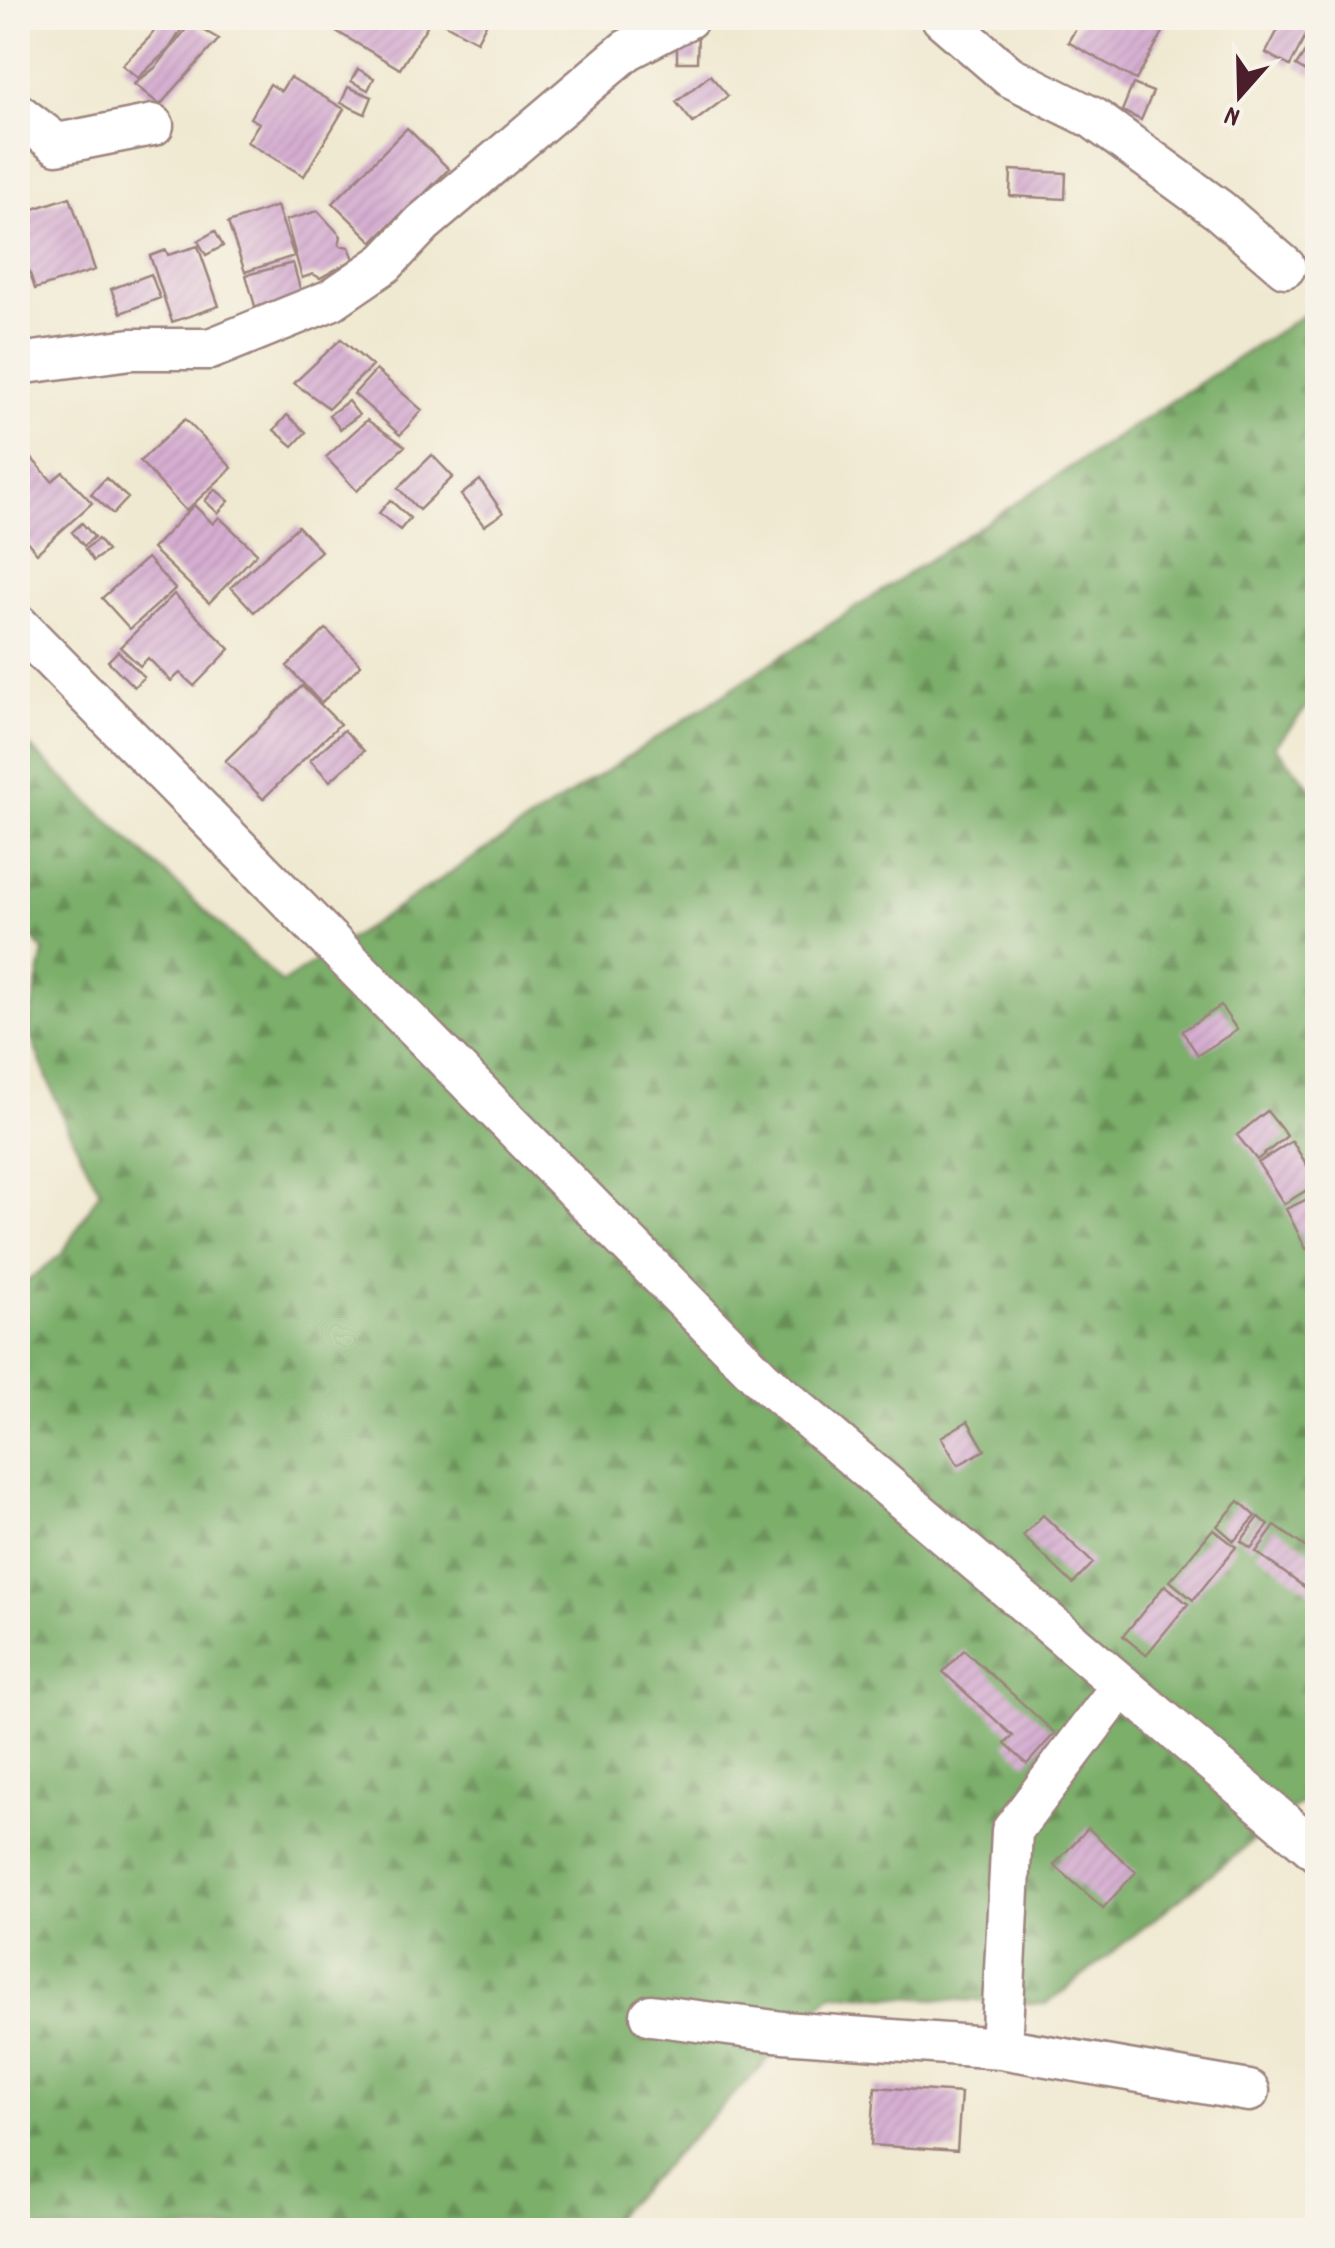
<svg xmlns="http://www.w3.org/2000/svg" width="1335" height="2248" font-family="Dekko,sans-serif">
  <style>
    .forest { fill: url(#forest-firs); stroke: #62674a; stroke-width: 2.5 }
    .building { fill: url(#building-hatch) }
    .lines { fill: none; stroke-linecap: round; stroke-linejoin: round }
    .minor-casing { stroke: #9d847e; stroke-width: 45 }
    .minor { stroke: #fff; stroke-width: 40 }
  </style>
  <defs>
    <pattern id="forest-firs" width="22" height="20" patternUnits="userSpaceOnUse" patternTransform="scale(2.5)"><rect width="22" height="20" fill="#7baf6a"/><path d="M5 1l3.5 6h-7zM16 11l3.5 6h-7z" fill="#678e57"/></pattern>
    <pattern id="building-hatch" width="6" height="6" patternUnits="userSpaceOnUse" patternTransform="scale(2.5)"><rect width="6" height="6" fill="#d6aed2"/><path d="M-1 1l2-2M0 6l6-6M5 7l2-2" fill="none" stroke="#b995b4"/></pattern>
  </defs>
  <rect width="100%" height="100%" fill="#f7f3e8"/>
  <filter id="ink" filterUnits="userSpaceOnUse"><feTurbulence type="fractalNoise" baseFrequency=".01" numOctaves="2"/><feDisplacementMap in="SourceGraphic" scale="20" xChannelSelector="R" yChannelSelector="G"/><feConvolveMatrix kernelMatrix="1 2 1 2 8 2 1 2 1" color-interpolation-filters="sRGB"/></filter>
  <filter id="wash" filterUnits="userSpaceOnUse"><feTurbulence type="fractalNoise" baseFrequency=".0048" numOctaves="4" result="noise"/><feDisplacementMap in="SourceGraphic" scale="40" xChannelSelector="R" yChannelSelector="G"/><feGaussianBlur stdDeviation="2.25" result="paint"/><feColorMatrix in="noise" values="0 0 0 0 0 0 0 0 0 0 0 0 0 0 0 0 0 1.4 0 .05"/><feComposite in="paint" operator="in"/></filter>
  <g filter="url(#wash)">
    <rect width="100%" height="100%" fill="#f0e9d1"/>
    <path class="forest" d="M 1317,306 L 1317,695 L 1275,746 L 1318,796 L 1317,1790 L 1047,2004 L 832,1994 L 601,2230 L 18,2230 L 18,1288 L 62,1254 L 100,1191 L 66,1125 L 28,1030 L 44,952 L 18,920 L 18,736 L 282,983 Z"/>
    <g id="blocks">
      <path class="building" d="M 164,18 L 189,18 L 169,49 L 138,78 L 122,65 L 149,38 Z
        M 314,18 L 413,18 L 427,26 L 400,69 Z
        M 434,18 L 489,18 L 477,41 Z
        M 1082,18 L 1153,18 L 1167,25 L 1136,80 L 1068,42 Z
        M 1284,18 L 1309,29 L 1290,66 L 1266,53 Z
        M 191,23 L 219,39 L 160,105 L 134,84 L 156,67 Z
        M 677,32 L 698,33 L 697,62 L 677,62 Z
        M 1318,32 L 1318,79 L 1296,66 Z
        M 358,69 L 374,78 L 368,90 L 351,81 Z
        M 710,75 L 728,96 L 693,123 L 676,102 Z
        M 290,77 L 344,109 L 304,176 L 247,142 L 259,123 L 250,118 L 270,84 L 281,91 Z
        M 1133,84 L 1153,92 L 1141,120 L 1122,111 Z
        M 348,87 L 372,97 L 365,114 L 341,103 Z
        M 407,128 L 449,169 L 425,193 L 430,197 L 409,218 L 403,212 L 373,242 L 333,203 Z
        M 1011,170 L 1066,173 L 1065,199 L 1010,196 Z
        M 70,197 L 95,270 L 35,289 L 18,236 L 18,214 Z
        M 277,206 L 294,256 L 245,272 L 228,223 Z
        M 318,211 L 341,236 L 339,245 L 349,247 L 354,259 L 320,278 L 313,274 L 302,278 L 286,220 Z
        M 215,231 L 223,246 L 206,255 L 198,241 Z
        M 198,246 L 219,306 L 172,322 L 150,256 L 166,250 L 168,255 Z
        M 293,263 L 305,307 L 259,320 L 246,275 Z
        M 151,274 L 160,298 L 121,313 L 111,289 Z
        M 18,290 L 27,290 L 30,346 L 18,347 Z
        M 341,339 L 372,366 L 329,408 L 294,383 Z
        M 376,370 L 422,410 L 400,435 L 354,394 Z
        M 348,401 L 359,415 L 340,429 L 329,415 Z
        M 287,415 L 306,432 L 293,446 L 274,430 Z
        M 185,419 L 232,468 L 186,511 L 140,461 Z
        M 367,420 L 405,446 L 357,491 L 326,457 Z
        M 26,452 L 52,481 L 63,472 L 92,503 L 37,553 L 18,531 L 18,460 Z
        M 432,455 L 453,477 L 419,510 L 398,488 Z
        M 106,478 L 128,498 L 113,514 L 91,494 Z
        M 480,480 L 503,513 L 484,526 L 461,495 Z
        M 215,489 L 229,501 L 218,513 L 205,501 Z
        M 390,500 L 410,518 L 400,530 L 379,513 Z
        M 194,505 L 213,524 L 219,517 L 257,553 L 209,603 L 152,549 Z
        M 82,523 L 94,537 L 84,546 L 72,532 Z
        M 298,526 L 321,551 L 254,612 L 231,587 Z
        M 98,539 L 107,551 L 93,561 L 85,549 Z
        M 147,558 L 175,589 L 130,629 L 102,598 Z
        M 174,594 L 230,649 L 194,686 L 180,673 L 171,681 L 148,658 L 140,666 L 120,647 Z
        M 326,629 L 361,665 L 321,703 L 287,666 Z
        M 118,651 L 144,677 L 134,687 L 108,661 Z
        M 302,686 L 340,724 L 263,799 L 225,761 Z
        M 344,730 L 364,751 L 330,781 L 310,760 Z
        M 1221,1006 L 1237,1030 L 1198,1055 L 1182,1031 Z
        M 1267,1111 L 1287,1136 L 1257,1160 L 1237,1135 Z
        M 1292,1141 L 1318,1183 L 1284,1204 L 1258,1163 Z
        M 1318,1194 L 1318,1244 L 1306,1249 L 1286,1209 Z
        M 968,1421 L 985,1450 L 958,1465 L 941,1437 Z
        M 1239,1501 L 1256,1516 L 1234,1541 L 1217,1526 Z
        M 1043,1515 L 1093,1563 L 1073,1584 L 1023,1536 Z
        M 1259,1517 L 1269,1525 L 1251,1548 L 1241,1541 Z
        M 1275,1526 L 1318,1556 L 1318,1597 L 1256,1552 Z
        M 1213,1529 L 1236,1547 L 1193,1600 L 1170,1581 Z
        M 1165,1585 L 1188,1604 L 1146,1655 L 1123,1636 Z
        M 964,1650 L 1055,1733 L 1027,1764 L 1005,1744 L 1013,1736 L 943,1672 Z
        M 1088,1828 L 1136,1872 L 1103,1908 L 1054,1865 Z
        M 1313,2037 L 1318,2039 L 1318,2075 L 1305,2071 Z
        M 875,2087 L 961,2093 L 957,2151 L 871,2145 Z"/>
    </g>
  </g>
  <g filter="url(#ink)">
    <use href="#blocks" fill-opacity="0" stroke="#9d847e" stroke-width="2.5"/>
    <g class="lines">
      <defs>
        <path id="minor" d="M 942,18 L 1009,76 L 1093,118 L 1219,210 L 1285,267
          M 18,114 L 57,144 L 153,125
          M 18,364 L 131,349 L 210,349 L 331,300 L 385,263 L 423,223 L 627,50 L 688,18
          M 18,625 L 763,1380 L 1318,1852
          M 651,2015 L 783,2032 L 1001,2048 L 1249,2091
          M 1001,2048 L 1012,1831 L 1122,1685"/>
      </defs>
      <use href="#minor" class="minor-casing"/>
      <use href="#minor" class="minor"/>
    </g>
  </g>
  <rect width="1335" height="2248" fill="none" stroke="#f7f3e8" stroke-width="60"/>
  <g transform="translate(1240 95) rotate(200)" stroke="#f7f3e8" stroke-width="8" paint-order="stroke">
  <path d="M0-8L18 38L0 25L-18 38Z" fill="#4a1f2b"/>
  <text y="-15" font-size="28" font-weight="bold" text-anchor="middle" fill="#4a1f2b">N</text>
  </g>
</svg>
